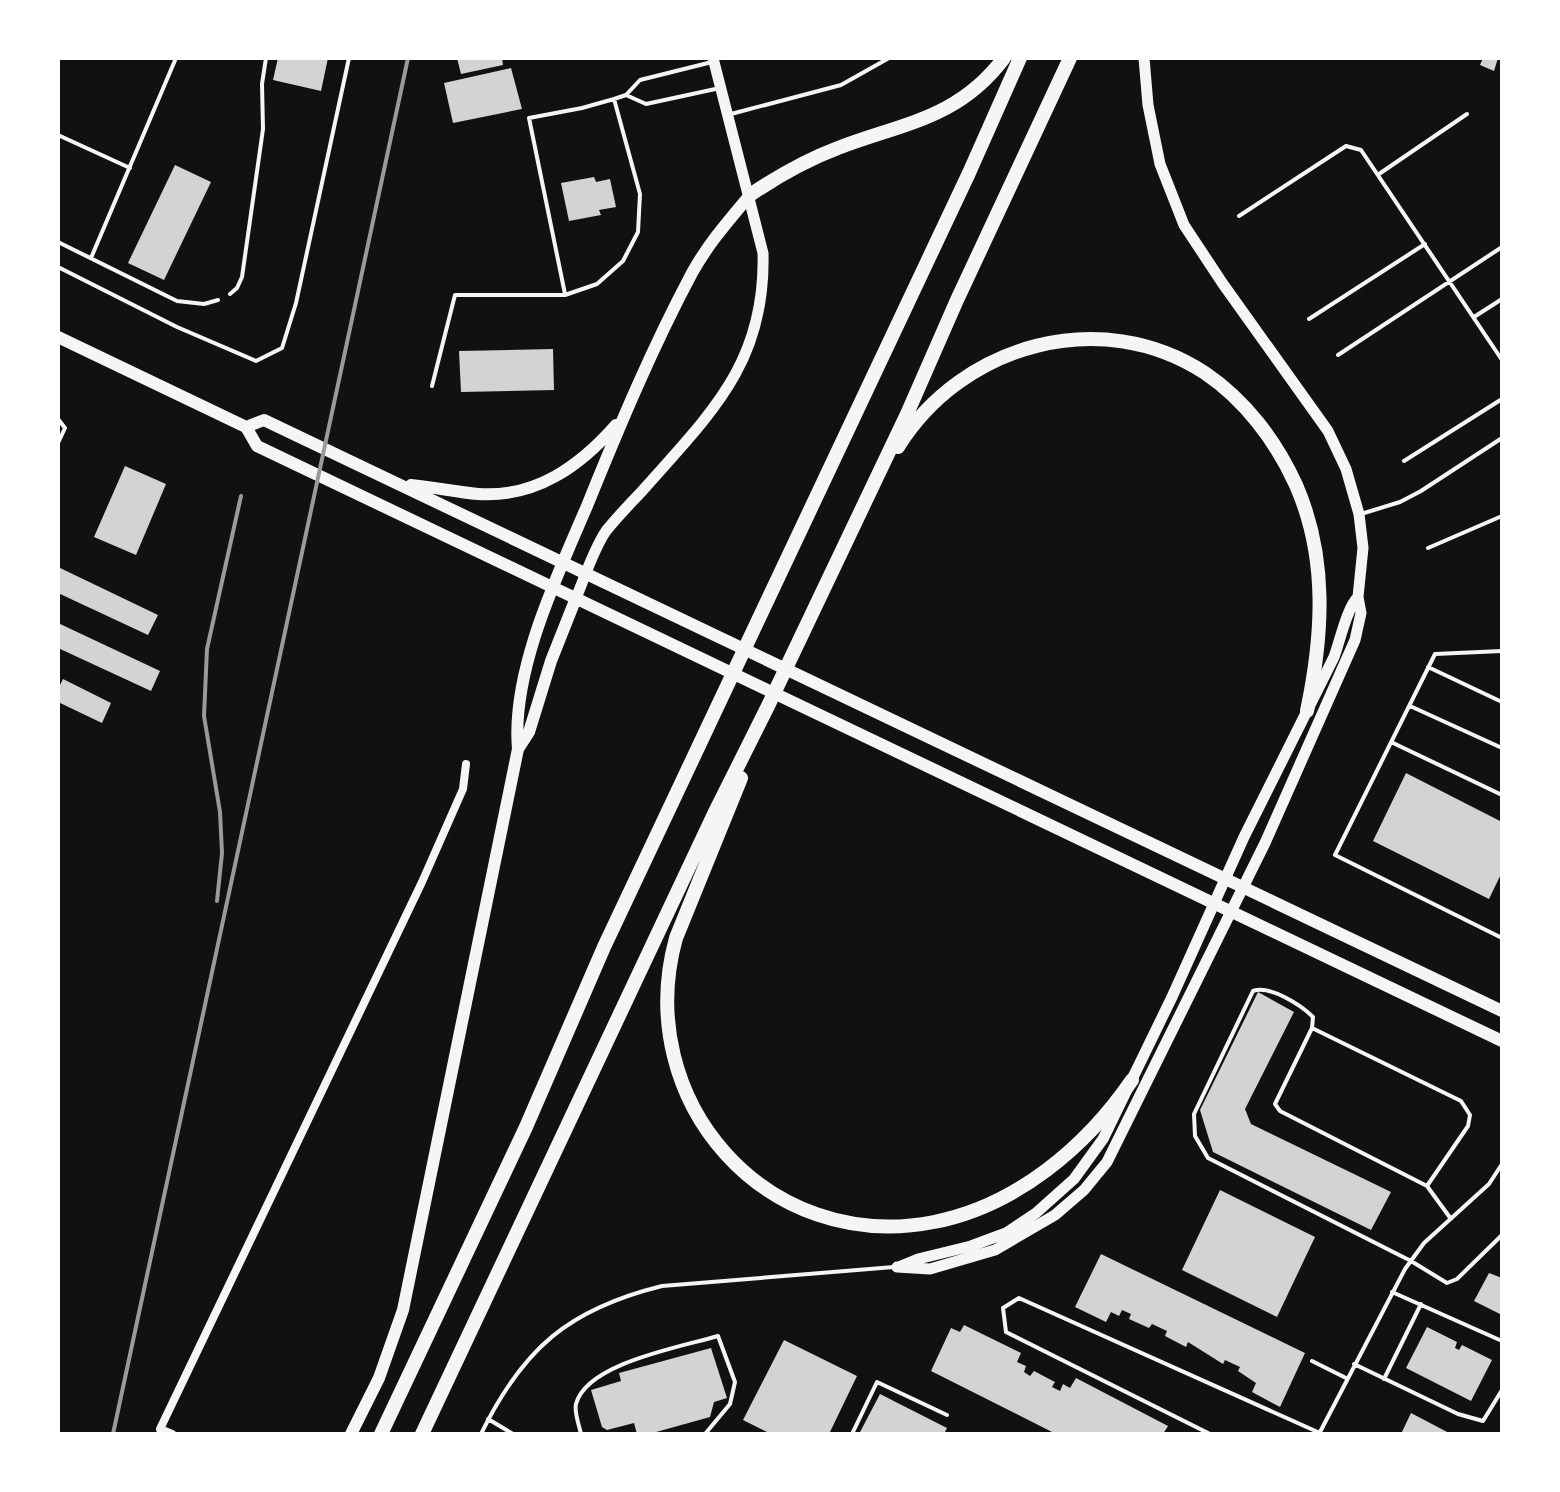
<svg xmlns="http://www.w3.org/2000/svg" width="1560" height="1492" font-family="Cabin,sans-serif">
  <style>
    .building { fill: #d3d3d3 }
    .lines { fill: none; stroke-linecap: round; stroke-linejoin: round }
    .service { stroke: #f5f5f5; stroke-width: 4 }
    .minor { stroke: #f5f5f5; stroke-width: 8 }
    .tertiary { stroke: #f5f5f5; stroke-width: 11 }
    .secondary { stroke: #f5f5f5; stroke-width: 12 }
    .trunk { stroke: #f5f5f5; stroke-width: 14 }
    .rail { stroke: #9a9a9a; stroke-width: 4 }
  </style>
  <rect width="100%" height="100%" fill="#111"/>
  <path class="building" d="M 278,58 L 328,58 L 321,91 L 273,80 Z
    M 457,58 L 502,58 L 503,65 L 461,74 Z
    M 1483,58 L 1498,58 L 1494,71 L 1480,65 Z
    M 511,68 L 522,109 L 453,123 L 444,83 Z
    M 175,165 L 211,182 L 164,280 L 128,263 Z
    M 594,177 L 596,182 L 610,179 L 616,207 L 599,210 L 601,215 L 569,221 L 561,183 Z
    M 553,349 L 554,390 L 461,392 L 459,351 Z
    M 125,466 L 166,484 L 136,555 L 94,537 Z
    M 58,567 L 158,615 L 148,635 L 58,593 Z
    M 58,623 L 160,671 L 151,691 L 58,648 Z
    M 63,679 L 111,703 L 102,723 L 58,702 L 58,689 Z
    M 1406,773 L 1502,822 L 1502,872 L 1489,899 L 1373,841 Z
    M 1258,992 L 1294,1012 L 1245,1109 L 1251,1124 L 1391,1192 L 1371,1230 L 1213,1152 L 1200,1110 Z
    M 1220,1190 L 1315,1237 L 1277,1317 L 1182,1270 Z
    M 1101,1254 L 1305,1353 L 1280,1407 L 1252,1392 L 1256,1383 L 1238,1371 L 1240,1367 L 1225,1360 L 1223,1364 L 1188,1342 L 1186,1347 L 1165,1336 L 1167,1331 L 1152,1324 L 1149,1328 L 1129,1319 L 1131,1314 L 1122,1310 L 1119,1316 L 1111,1312 L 1106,1322 L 1075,1307 Z
    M 1489,1273 L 1502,1278 L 1502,1315 L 1474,1301 Z
    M 964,1325 L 1021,1353 L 1017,1362 L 1026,1366 L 1024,1372 L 1030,1376 L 1034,1371 L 1055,1382 L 1052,1387 L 1060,1391 L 1063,1384 L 1070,1388 L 1076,1378 L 1168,1426 L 1163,1434 L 1056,1434 L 931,1371 L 951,1328 L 960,1332 Z
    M 1427,1327 L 1457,1342 L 1455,1348 L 1459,1350 L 1462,1345 L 1492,1360 L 1471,1401 L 1406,1368 Z
    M 784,1340 L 857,1376 L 829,1434 L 771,1434 L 743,1420 Z
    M 711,1348 L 727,1398 L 714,1402 L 710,1417 L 649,1434 L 637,1434 L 634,1423 L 607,1430 L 602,1427 L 591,1390 L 621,1381 L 619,1373 Z
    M 880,1394 L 947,1428 L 944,1434 L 859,1434 Z
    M 1411,1413 L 1451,1434 L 1401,1434 Z"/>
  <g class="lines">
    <path class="service" d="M 626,95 L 646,104 L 720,88
      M 731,114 L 841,85 L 889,58
      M 58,135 L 130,168
      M 1379,174 L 1467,114
      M 1239,216 L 1346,146 L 1361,150 L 1502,360
      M 58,242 L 177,301 L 204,304 L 218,300
      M 91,258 L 176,58
      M 58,267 L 177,327 L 256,361 L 282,348 L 296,303 L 349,58
      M 230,294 L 237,288 L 242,277 L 263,129 L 262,84 L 266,58
      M 565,294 L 529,118 L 582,108 L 614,99 L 626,95 L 640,80 L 712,62
      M 1474,317 L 1502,299
      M 1309,319 L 1425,244
      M 1338,355 L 1502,247
      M 432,386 L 455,295 L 565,295 L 597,284 L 623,261 L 638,232 L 640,194 L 614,99
      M 58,419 L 65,428 L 58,443
      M 1404,461 L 1502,399
      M 1361,514 L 1400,502 L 1421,491 L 1502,438
      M 1428,548 L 1502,516
      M 1502,651 L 1435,654 L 1335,855 L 1502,938
      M 1428,667 L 1502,702
      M 1410,706 L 1502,748
      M 1391,742 L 1502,795
      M 1312,1028 L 1313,1017 C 1301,1005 1270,985 1253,991 L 1194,1114 L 1195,1136 L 1208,1158 L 1411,1261 L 1447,1283 L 1457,1279 L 1502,1235
      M 1427,1186 L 1468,1126 L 1470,1115 L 1461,1101 L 1312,1028 L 1275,1104 L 1280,1111 L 1427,1186 L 1451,1219
      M 1392,1292 L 1502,1341
      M 1312,1361 L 1346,1378
      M 1354,1364 L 1458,1414 L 1483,1421 L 1502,1390
      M 1384,1379 L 1421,1304
      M 488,1419 L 513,1434
      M 481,1434 C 523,1348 569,1309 662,1286 L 894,1267
      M 581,1434 C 579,1425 574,1412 576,1404 C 587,1363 681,1347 718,1336 L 735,1382 L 730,1404 L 705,1434
      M 852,1434 L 877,1382 L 947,1415
      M 1210,1434 L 1006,1332 L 1003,1308 L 1019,1298 L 1320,1433
      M 1319,1434 L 1405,1269 L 1424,1243 L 1489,1184 L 1502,1164"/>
    <path class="minor" d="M 172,1434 L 160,1429 L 422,882 L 463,789 L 466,764"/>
    <path class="tertiary" d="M 576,598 C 585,577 593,550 606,531 C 617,517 631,503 643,490 C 711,413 766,363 763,253 L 713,58
      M 901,1266 L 918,1259 L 971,1246 L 1006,1233 L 1036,1213 L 1074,1179 L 1103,1139 L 1172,997 L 1244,837 L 1334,657 C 1340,641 1347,607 1358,597
      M 897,1267 L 930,1269 L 995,1250 L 1055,1215 L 1084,1190 L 1107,1162 L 1265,843 L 1355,640 L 1361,613 L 1358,597 L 1363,548 L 1359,514 L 1346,469 L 1328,431 L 1223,284 L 1184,225 L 1160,164 L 1148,105 L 1144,58"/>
    <path class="secondary" d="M 58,337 L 246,427 L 257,446 L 1502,1041
      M 246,427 L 264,420 L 1502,1011
      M 411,485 C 433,487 456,492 478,494 C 536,498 580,466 616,425
      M 518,749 L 529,732 L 551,661 L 576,598
      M 351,1434 L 379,1378 L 403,1310 L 518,749 C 511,672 557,576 587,506 C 619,427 652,348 692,273 C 708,244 729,220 750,195"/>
    <path class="trunk" d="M 750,195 C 778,176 806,160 838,148 C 903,123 958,119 1004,58
      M 898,447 C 962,344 1101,305 1205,373 C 1245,400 1276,441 1296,485 C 1328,558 1323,635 1307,711
      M 741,778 L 676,938 C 631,1101 767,1255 934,1222 C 1016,1206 1086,1147 1132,1080
      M 381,1434 L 526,1127 L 604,947 L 969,173 L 1020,58
      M 422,1434 L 714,814 L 768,706 L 907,414 L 957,300 L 1070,58"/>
    <path class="rail" d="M 217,901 L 222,853 L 220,812 L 204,716 L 207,649 L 241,496
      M 113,1434 L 408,58"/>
  </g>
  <rect width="1560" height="1492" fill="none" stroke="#ffffff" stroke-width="120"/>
</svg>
